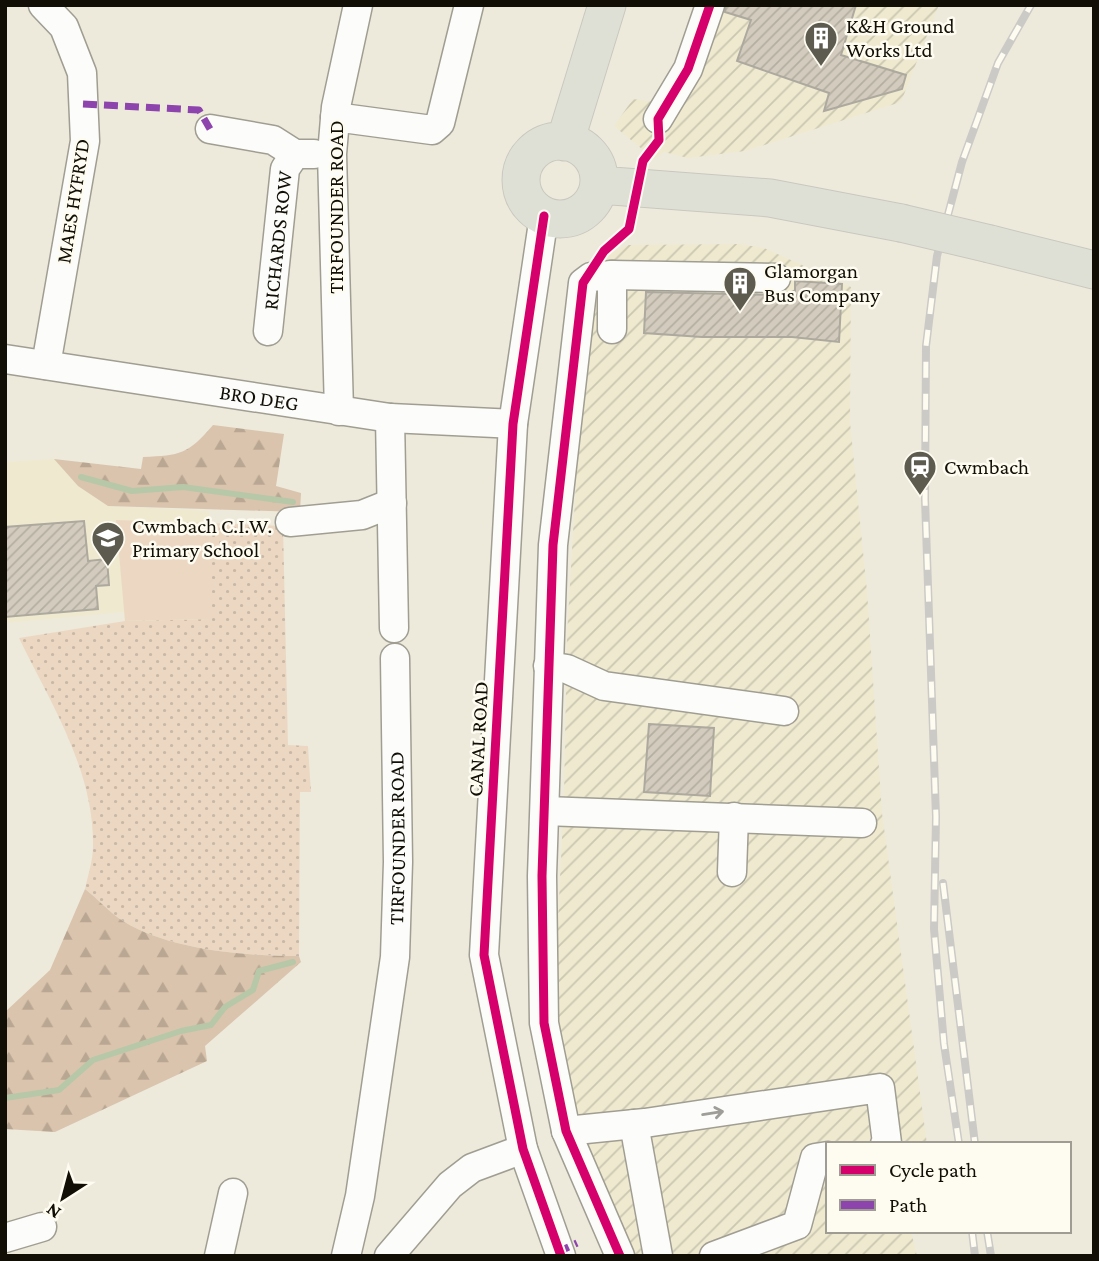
<svg xmlns="http://www.w3.org/2000/svg" width="1099" height="1261" font-family="'Crimson Pro',serif">
  <style>
    .built { fill: #eee9cf }
    .industrial { fill: url(#industrial-furrows) }
    .grass { fill: url(#grass-dots) }
    .forest { fill: url(#forest-firs) }
    .green { fill: #ecd8c2 }
    .lines { fill: none; stroke-linecap: round; stroke-linejoin: round }
    .stream { stroke: #b7c8a8; stroke-width: 6 }
    .building { fill: url(#building-hatch); stroke: #ada99e; stroke-width: 2 }
    .minor-casing { stroke: #a09e92; stroke-width: 31 }
    .major-casing { stroke: #c9c8c0; stroke-width: 39 }
    .minor { stroke: #fcfcfa; stroke-width: 28 }
    .major { stroke: #dfe0d5; stroke-width: 37 }
    .rail-casing { stroke: #cbcac6; stroke-width: 8 }
    .rail { stroke: #fefcf1; stroke-width: 5; stroke-dasharray: 16; stroke-linecap: butt }
    .major-bridge-casing { stroke: #c9c8c0; stroke-width: 39; stroke-linecap: butt }
    .major-bridge { stroke: #dfe0d5; stroke-width: 37 }
    .quiet { stroke: #8e44ad; stroke-width: 7; stroke-dasharray: 14 7; stroke-linecap: butt }
    .cycleway-casing { stroke: #fefcf1; stroke-width: 13 }
    .cycleway { stroke: #d6006c; stroke-width: 9 }
    .oneway { stroke: #9e9d98 }
    .labels { text-anchor: middle; dominant-baseline: central; stroke-width: 5; stroke-linejoin: round; paint-order: stroke }
    .poi-label { font-size: 21px; fill: #100e05; stroke: #fefcf1; text-anchor: start }
    .street-label { font-size: 21px; fill: #100e05; stroke: #fefcf1 }
  </style>
  <defs>
    <pattern id="industrial-furrows" width="10" height="10" patternUnits="userSpaceOnUse" patternTransform="scale(1.75)"><rect width="10" height="10" fill="#eee9cf"/><path d="M-1 1l2-2M0 10L10 0M9 11l2-2" fill="none" stroke="#cbc7b0"/></pattern>
    <pattern id="grass-dots" width="8" height="8" patternUnits="userSpaceOnUse" patternTransform="scale(1.75)"><rect width="8" height="8" fill="#ecd8c2"/><path d="M2 2h.1M6 6h.1" fill="none" stroke="#c9b8a5" stroke-width="1.8" stroke-linecap="round"/></pattern>
    <pattern id="forest-firs" width="22" height="20" patternUnits="userSpaceOnUse" patternTransform="scale(1.75)"><rect width="22" height="20" fill="#dac4ad"/><path d="M5 1l3.5 6h-7zM16 11l3.5 6h-7z" fill="#baa793"/></pattern>
    <pattern id="building-hatch" width="6" height="6" patternUnits="userSpaceOnUse" patternTransform="scale(1.75)"><rect width="6" height="6" fill="#d3ccbe"/><path d="M-1 1l2-2M0 6l6-6M5 7l2-2" fill="none" stroke="#b4aea2"/></pattern>
  </defs>
  <rect width="100%" height="100%" fill="#edeadc"/>
  <path class="built" d="M 54,459 L 78,486 L 108,506 L 209,511 L 211,619 L 125,621 L 124,612 L 5,623 L 5,462 Z"/>
  <path class="industrial" d="M 700,5 L 939,5 L 901,102 L 745,151 L 688,158 L 664,152 L 654,159 L 614,126 L 633,99 L 655,102 L 683,57 Z
    M 739,244 L 764,248 L 851,287 L 850,422 L 867,591 L 882,813 L 927,1144 L 828,1144 L 828,1231 L 911,1231 L 917,1256 L 630,1256 L 590,1167 L 557,1030 L 557,941 L 564,797 L 567,635 L 580,414 L 593,295 L 607,255 L 628,245 Z"/>
  <path class="grass" d="M 209,523 L 283,526 L 288,745 L 308,746 L 311,792 L 300,792 L 299,956 C 246,956 169,950 123,921 C 110,913 98,899 85,889 C 88,875 93,860 93,846 C 94,770 51,704 19,638 L 125,621 L 210,619 Z"/>
  <path class="forest" d="M 213,425 L 284,434 L 276,486 L 301,493 L 300,512 L 108,506 L 78,486 L 54,459 L 141,469 L 143,457 C 181,455 187,455 213,425 Z
    M 85,889 C 98,899 110,913 123,921 C 169,950 246,956 299,956 L 301,962 L 205,1046 L 207,1061 L 55,1132 L 5,1129 L 5,1012 L 50,970 Z"/>
  <path class="green" d="M 116,520 L 209,523 L 211,619 L 125,621 Z"/>
  <g class="lines">
    <path class="stream" d="M 81,477 L 132,491 L 183,487 L 293,502
      M 5,1098 L 59,1090 L 93,1060 L 181,1031 L 211,1025 L 225,1007 L 253,990 L 259,971 L 293,962"/>
  </g>
  <path class="building" d="M 726,5 L 856,5 L 841,55 L 906,75 L 902,89 L 824,111 L 829,93 L 737,61 L 751,20 L 725,12 Z
    M 795,281 L 842,284 L 839,342 L 792,337 L 702,337 L 644,333 L 646,292 L 776,295 L 795,291 Z
    M 84,521 L 88,561 L 107,559 L 109,585 L 96,586 L 98,609 L 5,617 L 5,527 Z
    M 649,724 L 714,728 L 710,796 L 644,792 Z"/>
  <g class="lines">
    <defs>
      <g id="minor">
        <path d="M 43,5 L 64,27 L 82,73 L 85,141 L 46,365"/>
        <path d="M 335,117 L 432,130 L 440,123 L 469,5"/>
        <path d="M 658,119 L 688,69 L 710,5"/>
        <path d="M 210,129 L 273,140 L 295,154 L 314,154"/>
        <path d="M 544,216 L 513,424 L 484,955 L 523,1149 L 561,1256"/>
        <path d="M 612,329 L 612,275"/>
        <path id="s1" d="M 268,331 L 285,169 L 295,154"/>
        <path id="s2" d="M 5,359 L 390,418 L 513,424"/>
        <path d="M 339,411 L 332,154 L 336,107 L 358,5"/>
        <path d="M 390,418 L 394,628"/>
        <path d="M 290,522 L 362,515 L 392,503"/>
        <path d="M 548,666 L 567,669 L 604,686 L 784,711"/>
        <path d="M 545,811 L 862,823"/>
        <path d="M 732,872 L 734,817"/>
        <path d="M 634,1124 L 658,1256"/>
        <path d="M 566,1131 L 645,1123 L 880,1088 L 887,1143 L 885,1144"/>
        <path d="M 5,1238 L 42,1227"/>
        <path d="M 219,1256 L 233,1193"/>
        <path id="s3" d="M 346,1256 L 360,1196 L 395,957 L 398,862 L 395,658"/>
        <path d="M 389,1256 L 450,1185 L 472,1168 L 523,1149"/>
        <path d="M 620,1256 L 566,1131 L 544,1023 L 542,876 L 553,545 L 583,283 L 591,277 L 612,275 L 776,278"/>
        <path d="M 714,1256 L 797,1225 L 815,1158 L 828,1156"/>
      </g>
      <path id="major" d="M521 180a39 39 0 1 1 78 0a39 39 0 1 1-78 0Z
        M 565,142 L 607,5
        M 599,185 L 770,198 L 901,223
        M 990,244 L 1094,270"/>
    </defs>
    <use href="#minor" class="minor-casing"/>
    <use href="#major" class="major-casing"/>
    <use href="#minor" class="minor"/>
    <use href="#major" class="major"/>
    <defs>
      <path id="rail" d="M 943,883 L 975,1144
        M 959,1144 L 944,1044 L 934,929 L 936,817 L 925,499 L 926,346 L 937,256 L 962,162 L 998,63 L 1031,5
        M 972,1231 L 975,1256
        M 987,1231 L 991,1256"/>
    </defs>
    <use href="#rail" class="rail-casing"/>
    <use href="#rail" class="rail"/>
    <defs>
      <path id="major-bridge" d="M 901,223 L 990,244"/>
    </defs>
    <use href="#major-bridge" class="major-bridge-casing"/>
    <use href="#major-bridge" class="major-bridge"/>
    <path class="quiet" d="M 83,104 L 199,110 L 210,129
      M 556,1253 L 577,1243"/>
    <defs>
      <path id="cycleway" d="M 544,216 L 513,424 L 484,955 L 523,1149 L 561,1256
        M 620,1256 L 566,1131 L 544,1023 L 542,876 L 553,545 L 583,283 L 604,251 L 629,229 L 643,161 L 659,140 L 658,119 L 688,69 L 710,5"/>
    </defs>
    <use href="#cycleway" class="cycleway-casing"/>
    <use href="#cycleway" class="cycleway"/>
  </g>
  <defs><path id="oneway-shaft" d="M-6 0H5M1.5-3L5.5 0L1.5 3" fill="none" stroke-width="1.6" stroke-linecap="round" stroke-linejoin="round" transform="scale(1.75)"/></defs>
  <use class="oneway" href="#oneway-shaft" transform="translate(713 1113) rotate(-9)"/>
  <defs>
    <symbol id="building-pin" viewBox="-11 -11 22 30"><path d="M0 17L-7.5 6A9.5 9.5 0 1 1 7.5 6Z" fill="#5d5b50" stroke="#fefcf1"/><path d="M-4-6H4V6H1V3H-1V6H-4ZM-2.5-4.3h1.7v1.8h-1.7ZM.8-4.3h1.7v1.8H.8ZM-2.5-1h1.7V.8h-1.7ZM.8-1h1.7V.8H.8Z" fill="#fff"/></symbol>
    <symbol id="station-pin" viewBox="-11 -11 22 30"><path d="M0 17L-7.5 6A9.5 9.5 0 1 1 7.5 6Z" fill="#5d5b50" stroke="#fefcf1"/><path d="M-3-6H3Q5-6 5-4V2Q5 4 3 4L4.5 6H3L1.5 4h-3L-3 6H-4.5L-3 4Q-5 4-5 2V-4Q-5-6-3-6ZM-3.5-4v3h7v-3ZM-3.5 1v1.5H-2V1ZM2 1v1.5H3.5V1Z" fill="#fff"/></symbol>
    <symbol id="school-pin" viewBox="-11 -11 22 30"><path d="M0 17L-7.5 6A9.5 9.5 0 1 1 7.5 6Z" fill="#5d5b50" stroke="#fefcf1"/><path d="M0-5L7-2L0 1L-7-2ZM-4 1L0 2.5L4 1V4Q0 6-4 4Z" fill="#fff"/></symbol>
  </defs>
  <g fill-rule="evenodd">
    <use href="#building-pin" x="802" y="19" width="38" height="52"/>
    <use href="#building-pin" x="721" y="264" width="38" height="52"/>
    <use href="#station-pin" x="901" y="448" width="38" height="52"/>
    <use href="#school-pin" x="89" y="519" width="38" height="52"/>
  </g>
  <g class="labels">
    <g class="poi-label">
      <text x="846" y="26">K&amp;H Ground<tspan x="846" dy="24">Works Ltd</tspan></text>
      <text x="764" y="271">Glamorgan<tspan x="764" dy="24">Bus Company</tspan></text>
      <text x="944" y="467">Cwmbach</text>
      <text x="132" y="526">Cwmbach C.I.W.<tspan x="132" dy="24">Primary School</tspan></text>
    </g>
    <g class="street-label">
      <text transform="translate(73 201) rotate(-81)">MAES HYFRYD</text>
      <text transform="translate(336 207) rotate(-90)">TIRFOUNDER ROAD</text>
      <text stroke="none"><textPath href="#s1" startOffset="91">RICHARDS ROW</textPath></text>
      <text stroke="none"><textPath href="#s2" startOffset="257">BRO DEG</textPath></text>
      <text transform="translate(478 739) rotate(-87)">CANAL ROAD</text>
      <text stroke="none"><textPath href="#s3" startOffset="422">TIRFOUNDER ROAD</textPath></text>
    </g>
  </g>
  <rect width="1099" height="1261" fill="none" stroke="#100e05" stroke-width="14"/>
  <rect x="826" y="1142" width="245" height="91" fill="#fefcf1" stroke="#9f9d93" stroke-width="2"/>
  <rect x="840" y="1165" width="35" height="10" fill="#d6006c" stroke="#9f9d93" stroke-width="2"/>
  <text x="889" y="1177" font-size="21" fill="#100e05">Cycle path</text>
  <rect x="840" y="1200" width="35" height="10" fill="#8e44ad" stroke="#9f9d93" stroke-width="2"/>
  <text x="889" y="1212" font-size="21" fill="#100e05">Path</text>
  <g transform="translate(63 1198) rotate(216)" stroke="#fefcf1" stroke-width="5" paint-order="stroke">
  <path d="M0-5L12 26L0 18L-12 26Z" fill="#100e05"/>
  <text y="-10" font-size="19" font-weight="bold" text-anchor="middle" fill="#100e05">N</text>
  </g>
</svg>
